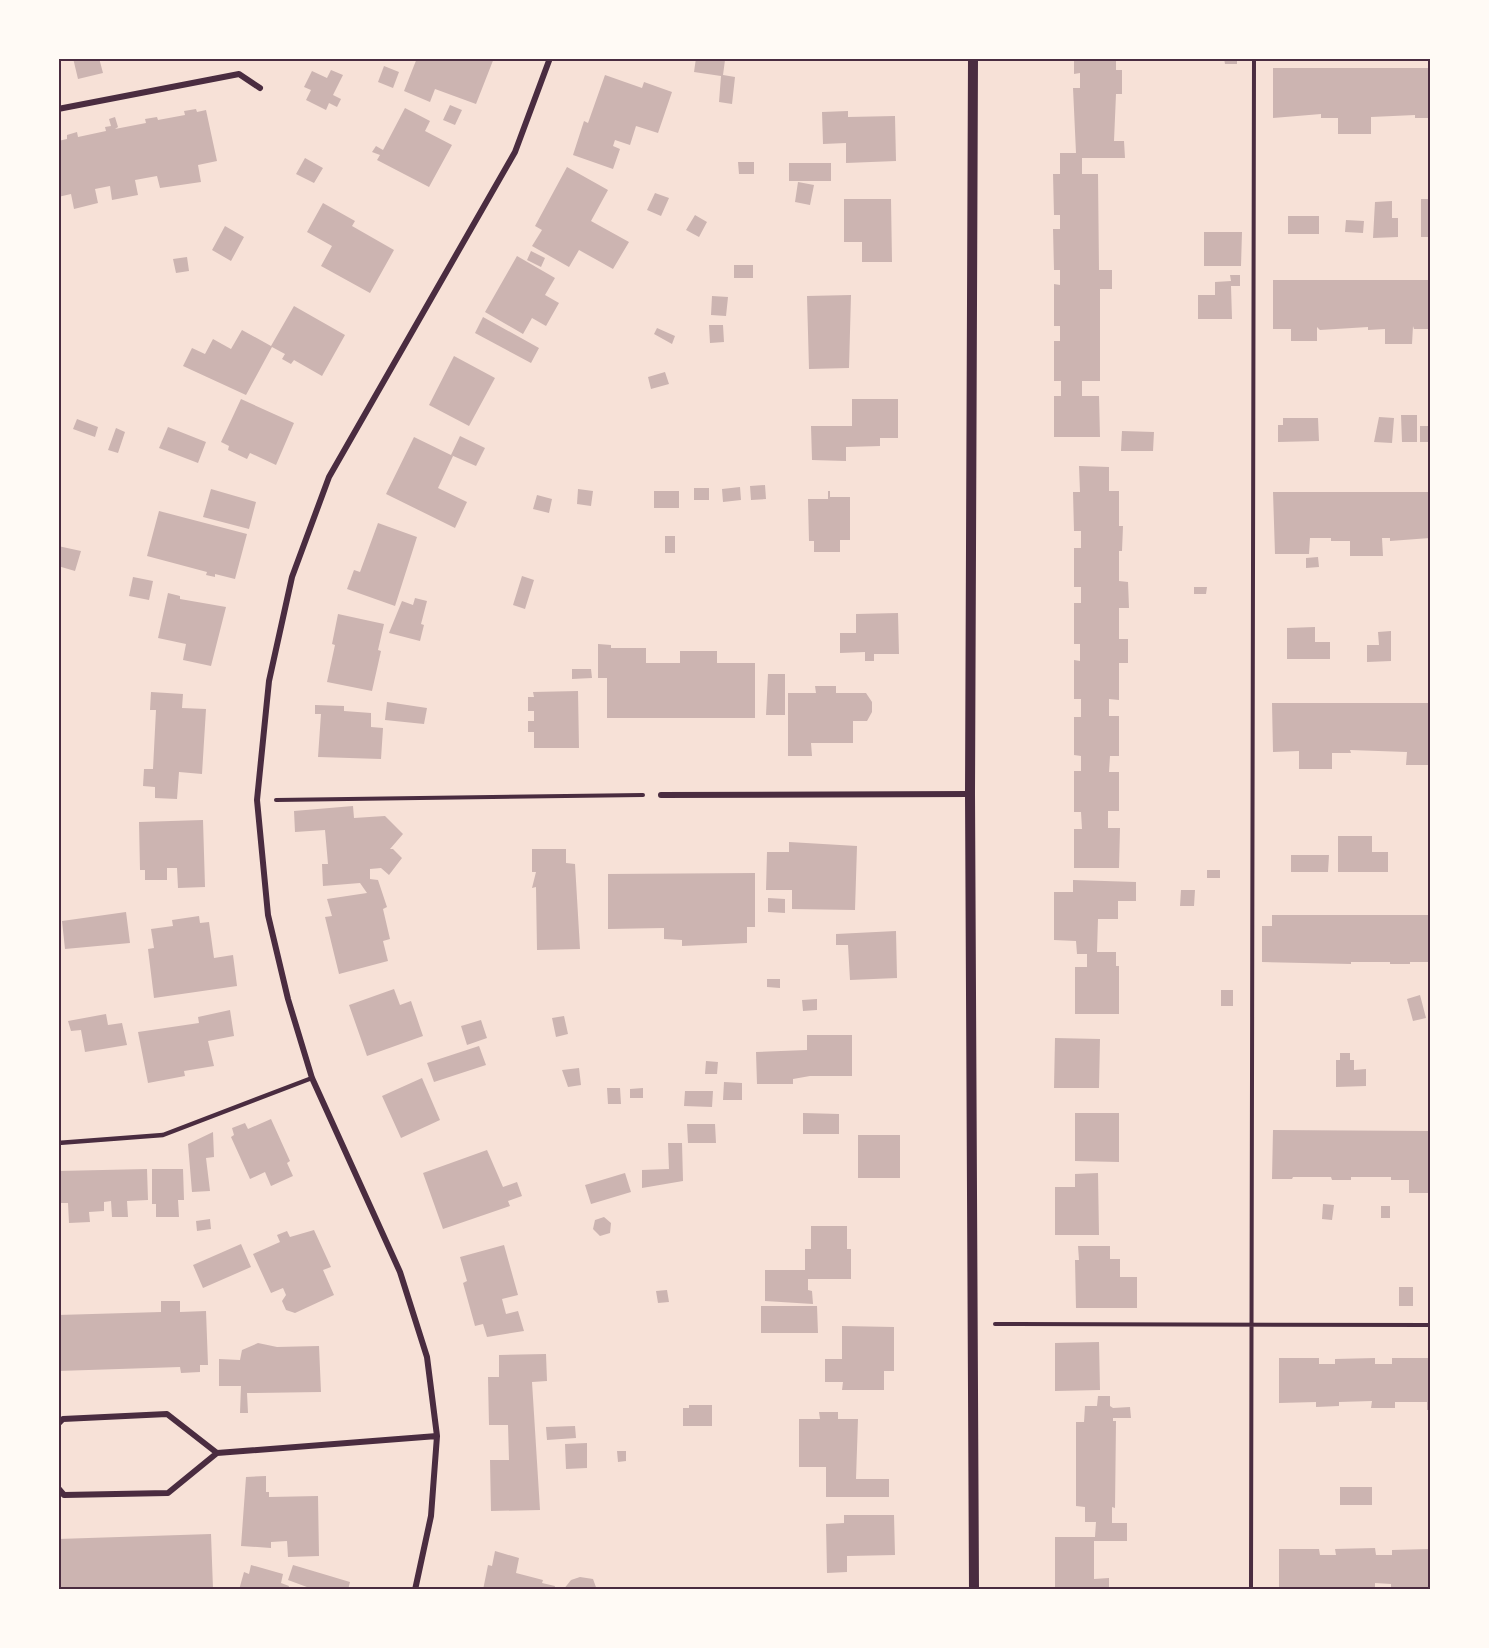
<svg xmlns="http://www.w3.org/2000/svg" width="1489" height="1648" font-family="'Fira Sans Condensed',sans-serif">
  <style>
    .building { fill: #ccb4b1 }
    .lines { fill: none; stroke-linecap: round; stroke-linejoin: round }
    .path { stroke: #4a2c40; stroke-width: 4 }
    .service { stroke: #4a2c40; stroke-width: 4.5 }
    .minor { stroke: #4a2c40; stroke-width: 6 }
    .tertiary { stroke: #4a2c40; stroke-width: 10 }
    .neatline { fill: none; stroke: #4a2c40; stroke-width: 2 }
  </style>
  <rect width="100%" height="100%" fill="#f7e1d7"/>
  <path class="building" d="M 73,58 L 99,58 L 103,73 L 78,79 Z
    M 417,58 L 494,58 L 476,104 L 435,89 L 430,102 L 404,91 Z
    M 696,58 L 725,60 L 723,75 L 735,77 L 732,104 L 719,102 L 721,76 L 694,72 Z
    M 1074,58 L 1116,58 L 1116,70 L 1122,70 L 1122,94 L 1116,94 L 1114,141 L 1124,141 L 1125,158 L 1082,158 L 1082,174 L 1098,174 L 1099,270 L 1112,270 L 1112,289 L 1100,289 L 1100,381 L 1082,381 L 1082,396 L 1099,396 L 1100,437 L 1054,437 L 1054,396 L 1061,396 L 1061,381 L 1054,381 L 1054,341 L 1060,341 L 1060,326 L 1054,326 L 1054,284 L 1060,285 L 1060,270 L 1054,270 L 1053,229 L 1060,229 L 1060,215 L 1054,215 L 1053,174 L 1060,174 L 1060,153 L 1076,153 L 1073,88 L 1080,88 L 1080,73 L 1074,74 Z
    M 1224,58 L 1237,58 L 1237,64 L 1225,64 Z
    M 384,66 L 399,72 L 393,88 L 378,82 Z
    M 1273,68 L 1430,68 L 1430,118 L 1415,118 L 1415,115 L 1371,117 L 1371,134 L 1338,134 L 1338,118 L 1321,118 L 1321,114 L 1273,118 Z
    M 331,70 L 343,75 L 333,95 L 341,99 L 337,107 L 329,103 L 326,110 L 306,100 L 311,90 L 304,87 L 312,71 L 327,78 Z
    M 605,75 L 642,88 L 644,82 L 672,92 L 658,133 L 636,126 L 630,145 L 615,140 L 613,146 L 620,149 L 613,169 L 573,155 L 584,121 L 588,123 Z
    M 450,105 L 462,110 L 455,125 L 443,120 Z
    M 405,108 L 430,121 L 425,131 L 452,145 L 429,187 L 377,160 L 380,155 L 372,152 L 376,146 L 383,150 Z
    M 196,109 L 197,112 L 206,110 L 217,161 L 198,165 L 201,182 L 160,188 L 157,176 L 135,180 L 138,195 L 112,200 L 110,186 L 95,189 L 98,203 L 74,209 L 71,194 L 58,197 L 58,141 L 67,139 L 67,135 L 77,132 L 78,137 L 106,131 L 105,127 L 111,126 L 109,119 L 115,117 L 118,127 L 115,129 L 146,123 L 145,119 L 157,117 L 158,120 L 185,115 L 184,111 Z
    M 848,111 L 848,117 L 895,116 L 896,161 L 846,163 L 846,143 L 823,144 L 822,112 Z
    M 305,158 L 323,168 L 314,183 L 296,174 Z
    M 738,162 L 754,162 L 754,174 L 739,174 Z
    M 789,163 L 831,163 L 831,181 L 789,181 Z
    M 567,167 L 608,190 L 591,221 L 629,242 L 613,269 L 579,250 L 569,267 L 532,246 L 542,230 L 535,226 Z
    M 798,182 L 814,185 L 810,205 L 795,202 Z
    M 655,193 L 669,198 L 661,216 L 647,210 Z
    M 844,199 L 891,199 L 892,262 L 862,262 L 862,242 L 844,242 Z
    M 1421,199 L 1430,199 L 1430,237 L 1421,237 Z
    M 1392,201 L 1392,218 L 1398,218 L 1398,237 L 1373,238 L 1375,202 Z
    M 323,203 L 355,221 L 352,226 L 394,250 L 370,293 L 321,266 L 332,246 L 307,232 Z
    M 695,215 L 707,222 L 699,237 L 686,230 Z
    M 1288,216 L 1319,216 L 1319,234 L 1288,234 Z
    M 1346,220 L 1364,221 L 1363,233 L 1345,232 Z
    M 225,226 L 244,237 L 231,261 L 212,250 Z
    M 1204,232 L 1242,232 L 1241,266 L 1204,266 Z
    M 531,251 L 545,258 L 541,267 L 527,260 Z
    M 517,256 L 555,278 L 545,295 L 559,303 L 546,326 L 532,318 L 523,334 L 485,312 Z
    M 187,257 L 189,271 L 176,273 L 173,259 Z
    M 734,265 L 753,265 L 753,278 L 734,278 Z
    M 1230,275 L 1240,275 L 1240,286 L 1231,286 L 1232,319 L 1198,319 L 1198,295 L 1215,295 L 1215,282 L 1231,281 Z
    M 1273,280 L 1430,280 L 1430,329 L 1414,329 L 1413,326 L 1412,344 L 1385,344 L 1385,329 L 1368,330 L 1368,327 L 1320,330 L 1317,327 L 1317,341 L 1291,341 L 1291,329 L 1273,329 Z
    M 851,295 L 849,368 L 809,369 L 807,296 Z
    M 712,296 L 728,297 L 726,316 L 711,315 Z
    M 294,306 L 345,335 L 322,376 L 294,360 L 291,364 L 282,359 L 285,354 L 272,347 L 246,395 L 183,366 L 192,348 L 205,354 L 213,339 L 231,349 L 242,330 L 271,346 Z
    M 483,317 L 539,348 L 531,363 L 475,333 Z
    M 709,325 L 723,325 L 724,342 L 710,343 Z
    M 657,328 L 675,336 L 672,344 L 654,334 Z
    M 454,356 L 495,378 L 469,426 L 429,405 Z
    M 665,372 L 669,384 L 651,389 L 648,377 Z
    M 241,399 L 294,423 L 276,465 L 250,453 L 247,459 L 228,450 L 229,446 L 221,442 Z
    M 852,399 L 898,399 L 898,438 L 880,438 L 880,446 L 846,447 L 846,461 L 812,460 L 811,426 L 852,426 Z
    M 1401,415 L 1417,415 L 1417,442 L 1402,442 Z
    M 1379,417 L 1394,418 L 1392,443 L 1374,442 Z
    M 1283,418 L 1318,418 L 1319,441 L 1278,442 L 1278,425 L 1283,425 Z
    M 77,419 L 98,427 L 95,437 L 73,429 Z
    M 1420,426 L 1430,426 L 1430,442 L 1420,442 Z
    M 168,427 L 206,442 L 198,463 L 159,448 Z
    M 116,428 L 125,432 L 118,453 L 108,450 Z
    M 1122,431 L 1154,432 L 1153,451 L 1121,451 Z
    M 460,436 L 485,448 L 476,466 L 451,455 Z
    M 414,437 L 453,456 L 438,488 L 467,502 L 455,528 L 386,494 Z
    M 1079,466 L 1109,467 L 1109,491 L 1119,491 L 1119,526 L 1123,526 L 1122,551 L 1119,551 L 1119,581 L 1128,582 L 1129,608 L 1119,608 L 1119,639 L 1128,639 L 1128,663 L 1119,663 L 1119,700 L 1109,699 L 1109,716 L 1119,716 L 1119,756 L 1110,756 L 1109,772 L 1119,772 L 1119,811 L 1108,811 L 1108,828 L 1120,828 L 1119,868 L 1074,868 L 1074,829 L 1082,829 L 1081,812 L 1074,812 L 1074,771 L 1081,771 L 1081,756 L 1074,755 L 1074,717 L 1081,717 L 1081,699 L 1074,699 L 1074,660 L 1080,661 L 1080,644 L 1074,644 L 1074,603 L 1081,603 L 1081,587 L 1074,587 L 1074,548 L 1081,548 L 1081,531 L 1074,531 L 1073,492 L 1080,492 Z
    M 765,485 L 766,499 L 751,500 L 750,486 Z
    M 740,487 L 741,500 L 723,502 L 722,489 Z
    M 694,488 L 709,488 L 709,500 L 694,500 Z
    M 211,489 L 256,502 L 249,529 L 203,517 Z
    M 578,489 L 593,491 L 591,506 L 577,504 Z
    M 654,491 L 679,491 L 679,508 L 654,508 Z
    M 828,491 L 830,491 L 830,497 L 850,497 L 850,540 L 840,540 L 840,552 L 814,552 L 814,541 L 809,541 L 808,499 L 828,499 Z
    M 1273,492 L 1430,492 L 1430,538 L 1390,541 L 1390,538 L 1382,538 L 1383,556 L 1350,556 L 1350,541 L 1331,541 L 1331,538 L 1310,538 L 1309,554 L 1275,554 Z
    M 537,495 L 552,499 L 549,513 L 533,509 Z
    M 159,511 L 247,534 L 235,579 L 215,574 L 215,577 L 206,575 L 207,572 L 147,556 Z
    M 378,523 L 417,537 L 395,606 L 347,589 L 354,570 L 360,572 Z
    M 665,536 L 675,536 L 675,553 L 665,553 Z
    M 58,546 L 81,551 L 75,571 L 58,566 Z
    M 1318,557 L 1319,567 L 1306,568 L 1306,558 Z
    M 522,576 L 534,580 L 525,609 L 513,605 Z
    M 133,577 L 153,581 L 149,600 L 129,596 Z
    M 1194,587 L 1207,587 L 1206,594 L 1194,594 Z
    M 168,593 L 180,596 L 180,599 L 226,607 L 211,666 L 183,660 L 186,644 L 158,638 Z
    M 415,598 L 427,601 L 421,624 L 424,625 L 420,641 L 389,633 L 402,601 L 413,605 Z
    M 898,613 L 899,654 L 874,654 L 874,661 L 865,661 L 865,652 L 840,653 L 840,633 L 856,633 L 856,614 Z
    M 338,614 L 384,624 L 378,650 L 381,651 L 372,691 L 327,682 L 335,645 L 332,644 Z
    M 1315,627 L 1315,642 L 1330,642 L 1330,659 L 1287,659 L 1287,628 Z
    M 1391,631 L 1391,661 L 1367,662 L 1367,645 L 1379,645 L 1378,632 Z
    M 598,644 L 611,645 L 611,648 L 646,648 L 646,663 L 680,663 L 680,651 L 717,651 L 717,663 L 755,663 L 755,718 L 607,718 L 607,678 L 598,678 Z
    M 572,669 L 591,669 L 592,678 L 572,679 Z
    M 768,674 L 785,674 L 785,715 L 766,715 Z
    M 815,686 L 836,686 L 836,693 L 866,693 L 872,702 L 872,712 L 867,721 L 853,721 L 853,743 L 811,743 L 812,756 L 788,756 L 788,693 L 816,693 Z
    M 578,691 L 579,748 L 534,748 L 534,732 L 528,732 L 528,721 L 534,721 L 534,711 L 528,711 L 528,697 L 534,697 L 533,692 Z
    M 151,692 L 183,694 L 182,708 L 206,709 L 202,774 L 179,772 L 177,799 L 155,798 L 155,787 L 143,786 L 144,769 L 153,769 L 156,710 L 150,710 Z
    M 387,702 L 427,708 L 424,724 L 385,720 Z
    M 1272,703 L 1430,703 L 1430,765 L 1406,765 L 1407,752 L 1350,750 L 1351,753 L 1332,753 L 1332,769 L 1299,769 L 1299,751 L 1273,752 Z
    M 315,705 L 344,706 L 344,711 L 371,713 L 371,727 L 383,728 L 381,759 L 318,757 L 321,714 L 315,714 Z
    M 353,806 L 354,818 L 385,816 L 403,834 L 390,849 L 393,849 L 402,858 L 389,875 L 381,868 L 370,869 L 370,879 L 378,880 L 387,907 L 383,909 L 390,939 L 383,941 L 388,961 L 339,974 L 325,917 L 332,916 L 327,899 L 367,893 L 360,883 L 323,886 L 322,864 L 328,864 L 325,830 L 295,832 L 294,811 Z
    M 203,820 L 205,887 L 178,888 L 177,868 L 167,868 L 167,880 L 145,880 L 145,870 L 140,870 L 139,822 Z
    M 1338,836 L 1372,836 L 1372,852 L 1388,852 L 1388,872 L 1338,872 Z
    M 789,842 L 857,846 L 855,910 L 792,909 L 792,890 L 766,890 L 767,852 L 789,852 Z
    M 532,849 L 566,849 L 566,863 L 575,864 L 580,949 L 537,950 L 536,887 L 532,888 L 536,872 L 532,872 Z
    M 1291,855 L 1329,855 L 1328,872 L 1291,872 Z
    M 1207,870 L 1220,870 L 1220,878 L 1207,878 Z
    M 755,873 L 755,927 L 747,927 L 747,943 L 682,946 L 682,940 L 664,939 L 664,928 L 608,929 L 608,874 Z
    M 1073,880 L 1136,882 L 1136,901 L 1118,901 L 1118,919 L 1098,919 L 1097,952 L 1116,952 L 1116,966 L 1119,966 L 1119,1014 L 1075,1014 L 1075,967 L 1087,967 L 1087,954 L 1077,954 L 1076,941 L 1054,940 L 1054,892 L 1073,892 Z
    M 1181,890 L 1195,890 L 1194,906 L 1180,906 Z
    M 768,898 L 785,899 L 785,913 L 768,912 Z
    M 126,912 L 130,943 L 65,949 L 62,921 Z
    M 1272,915 L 1430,915 L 1430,962 L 1410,962 L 1410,964 L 1390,964 L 1390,962 L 1351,962 L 1351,964 L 1262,962 L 1262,926 L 1272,926 Z
    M 199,916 L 200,923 L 209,922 L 214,958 L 233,955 L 237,986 L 154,998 L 148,949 L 154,948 L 151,929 L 173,926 L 172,920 Z
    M 896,931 L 897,978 L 850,980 L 848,945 L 836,945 L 836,934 Z
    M 767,979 L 780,979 L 780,988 L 767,987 Z
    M 394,989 L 400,1005 L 411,1001 L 423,1036 L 367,1056 L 349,1005 Z
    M 1221,990 L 1233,990 L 1233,1006 L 1221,1006 Z
    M 1420,995 L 1426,1018 L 1413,1021 L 1407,999 Z
    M 817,999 L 817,1010 L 803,1011 L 802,1000 Z
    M 230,1010 L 234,1036 L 208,1041 L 214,1066 L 184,1071 L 185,1076 L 148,1083 L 138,1032 L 199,1023 L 198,1017 Z
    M 106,1014 L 108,1025 L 122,1023 L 127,1045 L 85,1052 L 81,1030 L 71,1031 L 68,1021 Z
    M 564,1016 L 568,1034 L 556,1037 L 552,1018 Z
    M 481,1020 L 487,1038 L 467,1045 L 461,1026 Z
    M 807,1035 L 852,1035 L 852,1076 L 810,1076 L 793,1079 L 793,1084 L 757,1084 L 756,1052 L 807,1050 Z
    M 1055,1038 L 1100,1039 L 1099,1088 L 1054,1088 Z
    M 479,1046 L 486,1065 L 434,1082 L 427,1063 Z
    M 1340,1053 L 1350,1053 L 1350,1060 L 1354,1060 L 1354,1070 L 1366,1069 L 1366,1086 L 1336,1087 L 1336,1060 L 1340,1060 Z
    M 706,1061 L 718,1062 L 717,1074 L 705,1074 Z
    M 579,1068 L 581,1085 L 568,1087 L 562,1070 Z
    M 422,1078 L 440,1120 L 401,1138 L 382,1096 Z
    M 724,1082 L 742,1083 L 742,1100 L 723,1100 Z
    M 607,1088 L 620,1088 L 621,1104 L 608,1104 Z
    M 643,1088 L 643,1098 L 630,1098 L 630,1089 Z
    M 685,1091 L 713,1091 L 712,1107 L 684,1106 Z
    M 803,1113 L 839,1114 L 839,1134 L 803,1134 Z
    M 1075,1113 L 1119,1113 L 1119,1162 L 1075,1161 Z
    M 271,1119 L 290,1161 L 287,1163 L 293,1176 L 271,1186 L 265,1172 L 250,1179 L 231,1137 L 234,1135 L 232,1128 L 245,1123 L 248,1129 Z
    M 687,1124 L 715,1124 L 716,1143 L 688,1143 Z
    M 1273,1130 L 1430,1131 L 1430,1193 L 1409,1193 L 1409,1180 L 1391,1180 L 1391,1177 L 1351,1177 L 1351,1180 L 1332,1180 L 1331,1177 L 1293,1177 L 1292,1179 L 1272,1179 Z
    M 213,1132 L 214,1157 L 206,1158 L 210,1191 L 192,1192 L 188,1144 Z
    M 858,1135 L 900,1135 L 900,1178 L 858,1178 Z
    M 668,1143 L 682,1143 L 683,1181 L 642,1188 L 642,1170 L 669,1169 Z
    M 487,1150 L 503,1187 L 517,1182 L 522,1196 L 508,1201 L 510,1206 L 443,1229 L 423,1173 Z
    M 147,1169 L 148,1200 L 127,1201 L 128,1217 L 112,1217 L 111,1201 L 104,1202 L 104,1211 L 89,1212 L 90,1222 L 69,1223 L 68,1203 L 59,1203 L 58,1171 Z
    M 152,1169 L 183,1169 L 184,1200 L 178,1200 L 179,1217 L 156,1217 L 156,1204 L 152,1204 Z
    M 625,1173 L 631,1192 L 591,1204 L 585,1185 Z
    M 1098,1173 L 1099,1235 L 1055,1235 L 1055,1187 L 1075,1187 L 1075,1174 Z
    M 1323,1204 L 1334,1205 L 1332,1220 L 1322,1219 Z
    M 1381,1206 L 1390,1206 L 1390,1218 L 1381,1218 Z
    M 604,1217 L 611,1223 L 610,1233 L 600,1236 L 593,1229 L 595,1220 Z
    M 210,1219 L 211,1229 L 197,1231 L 196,1221 Z
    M 811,1226 L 847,1226 L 847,1249 L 851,1249 L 851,1279 L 808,1279 L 808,1290 L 812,1291 L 813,1304 L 765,1301 L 765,1270 L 805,1270 L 805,1249 L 811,1249 Z
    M 314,1230 L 331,1267 L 323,1270 L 334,1295 L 295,1313 L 286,1310 L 282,1301 L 286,1295 L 283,1288 L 271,1293 L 253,1254 L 280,1242 L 277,1235 L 287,1231 L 290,1237 Z
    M 241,1244 L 251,1267 L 203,1288 L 193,1265 Z
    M 504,1245 L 518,1295 L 502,1299 L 506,1314 L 518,1311 L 524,1331 L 487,1337 L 483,1324 L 475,1326 L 463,1283 L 467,1281 L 460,1257 Z
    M 1078,1246 L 1110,1246 L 1110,1259 L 1120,1259 L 1120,1277 L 1137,1277 L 1137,1308 L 1076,1308 L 1075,1260 L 1079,1260 Z
    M 1399,1287 L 1413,1287 L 1413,1306 L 1399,1306 Z
    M 667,1290 L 669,1302 L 658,1303 L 656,1291 Z
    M 161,1301 L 180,1301 L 180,1312 L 206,1311 L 208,1365 L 200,1365 L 200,1372 L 181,1373 L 180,1367 L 58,1371 L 58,1315 L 161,1312 Z
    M 761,1306 L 817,1306 L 818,1333 L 761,1333 Z
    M 842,1326 L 894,1327 L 894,1371 L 884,1371 L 884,1390 L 842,1390 L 843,1382 L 825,1382 L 825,1359 L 842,1359 Z
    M 1099,1342 L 1100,1390 L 1055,1391 L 1055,1343 Z
    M 258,1343 L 277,1347 L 319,1346 L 321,1392 L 247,1393 L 248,1413 L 240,1413 L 241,1386 L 219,1386 L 219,1359 L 240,1360 L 242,1350 Z
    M 546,1354 L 547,1381 L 532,1382 L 540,1510 L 491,1511 L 490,1460 L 509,1460 L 508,1425 L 489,1425 L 488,1377 L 499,1377 L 499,1355 Z
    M 1279,1358 L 1319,1358 L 1319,1364 L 1335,1364 L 1335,1359 L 1375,1358 L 1375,1364 L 1392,1364 L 1392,1358 L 1430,1358 L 1430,1410 L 1427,1410 L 1427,1402 L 1395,1402 L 1395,1408 L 1371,1408 L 1372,1401 L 1339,1402 L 1339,1406 L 1316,1407 L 1316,1402 L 1279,1403 Z
    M 1098,1396 L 1110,1396 L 1110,1406 L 1113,1408 L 1130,1407 L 1131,1418 L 1113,1418 L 1113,1421 L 1116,1421 L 1115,1508 L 1112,1507 L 1112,1523 L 1127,1523 L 1127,1541 L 1094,1541 L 1094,1579 L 1109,1578 L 1109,1590 L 1055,1590 L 1055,1537 L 1095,1537 L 1096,1522 L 1085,1522 L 1085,1507 L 1076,1506 L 1076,1422 L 1084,1422 L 1085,1406 L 1097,1406 Z
    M 689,1405 L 712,1405 L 712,1426 L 683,1426 L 683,1408 L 689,1408 Z
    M 819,1412 L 838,1412 L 838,1419 L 858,1419 L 856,1479 L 889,1479 L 889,1497 L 826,1497 L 826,1467 L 799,1467 L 799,1419 L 820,1419 Z
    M 575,1426 L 576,1438 L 547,1440 L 546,1427 Z
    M 587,1443 L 587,1468 L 566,1469 L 565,1444 Z
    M 617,1451 L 626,1451 L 626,1461 L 618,1462 Z
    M 266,1476 L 266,1492 L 269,1492 L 269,1497 L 318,1496 L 319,1556 L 288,1557 L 287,1541 L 271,1542 L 271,1548 L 241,1546 L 246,1477 Z
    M 1340,1487 L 1372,1487 L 1372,1505 L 1340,1505 Z
    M 844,1515 L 894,1515 L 895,1555 L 847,1556 L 847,1572 L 827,1573 L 826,1524 L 844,1523 Z
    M 211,1534 L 213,1589 L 58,1590 L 58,1539 Z
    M 1375,1548 L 1376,1555 L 1392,1555 L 1392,1550 L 1430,1549 L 1430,1590 L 1391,1590 L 1391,1584 L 1375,1583 L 1375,1590 L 1279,1590 L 1279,1549 L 1319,1549 L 1320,1555 L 1336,1555 L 1335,1549 Z
    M 495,1551 L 519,1558 L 516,1573 L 543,1580 L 542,1583 L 555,1586 L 554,1590 L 483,1590 L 488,1565 L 492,1566 Z
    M 251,1565 L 283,1574 L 281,1583 L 289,1586 L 288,1590 L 239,1590 L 244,1572 L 249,1574 Z
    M 293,1565 L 350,1582 L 348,1590 L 315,1590 L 288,1580 Z
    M 580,1577 L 593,1579 L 597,1590 L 563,1590 L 571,1580 Z"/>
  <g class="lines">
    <path class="path" d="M 276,800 L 643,795
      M 995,1324 L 1430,1325
      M 1251,1590 L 1254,58"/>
    <path class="service" d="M 58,1143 L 163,1135 L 312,1078"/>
    <path class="minor" d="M 58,109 L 239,74 L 260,88
      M 661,795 L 970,794
      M 58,1424 L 63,1419 L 167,1414 L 217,1453
      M 58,1488 L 64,1495 L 168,1493 L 217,1453 L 437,1436
      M 415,1590 L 431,1516 L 437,1436 L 427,1357 L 400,1272 L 312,1078 L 288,999 L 268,915 L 257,800 L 269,681 L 292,577 L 329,477 L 515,152 L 550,58"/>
    <path class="tertiary" d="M 973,58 L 970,794 L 974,1590"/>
  </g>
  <rect width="1489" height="1648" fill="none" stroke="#fffaf5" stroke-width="120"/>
  <rect x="60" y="60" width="1369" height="1528" class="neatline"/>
</svg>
